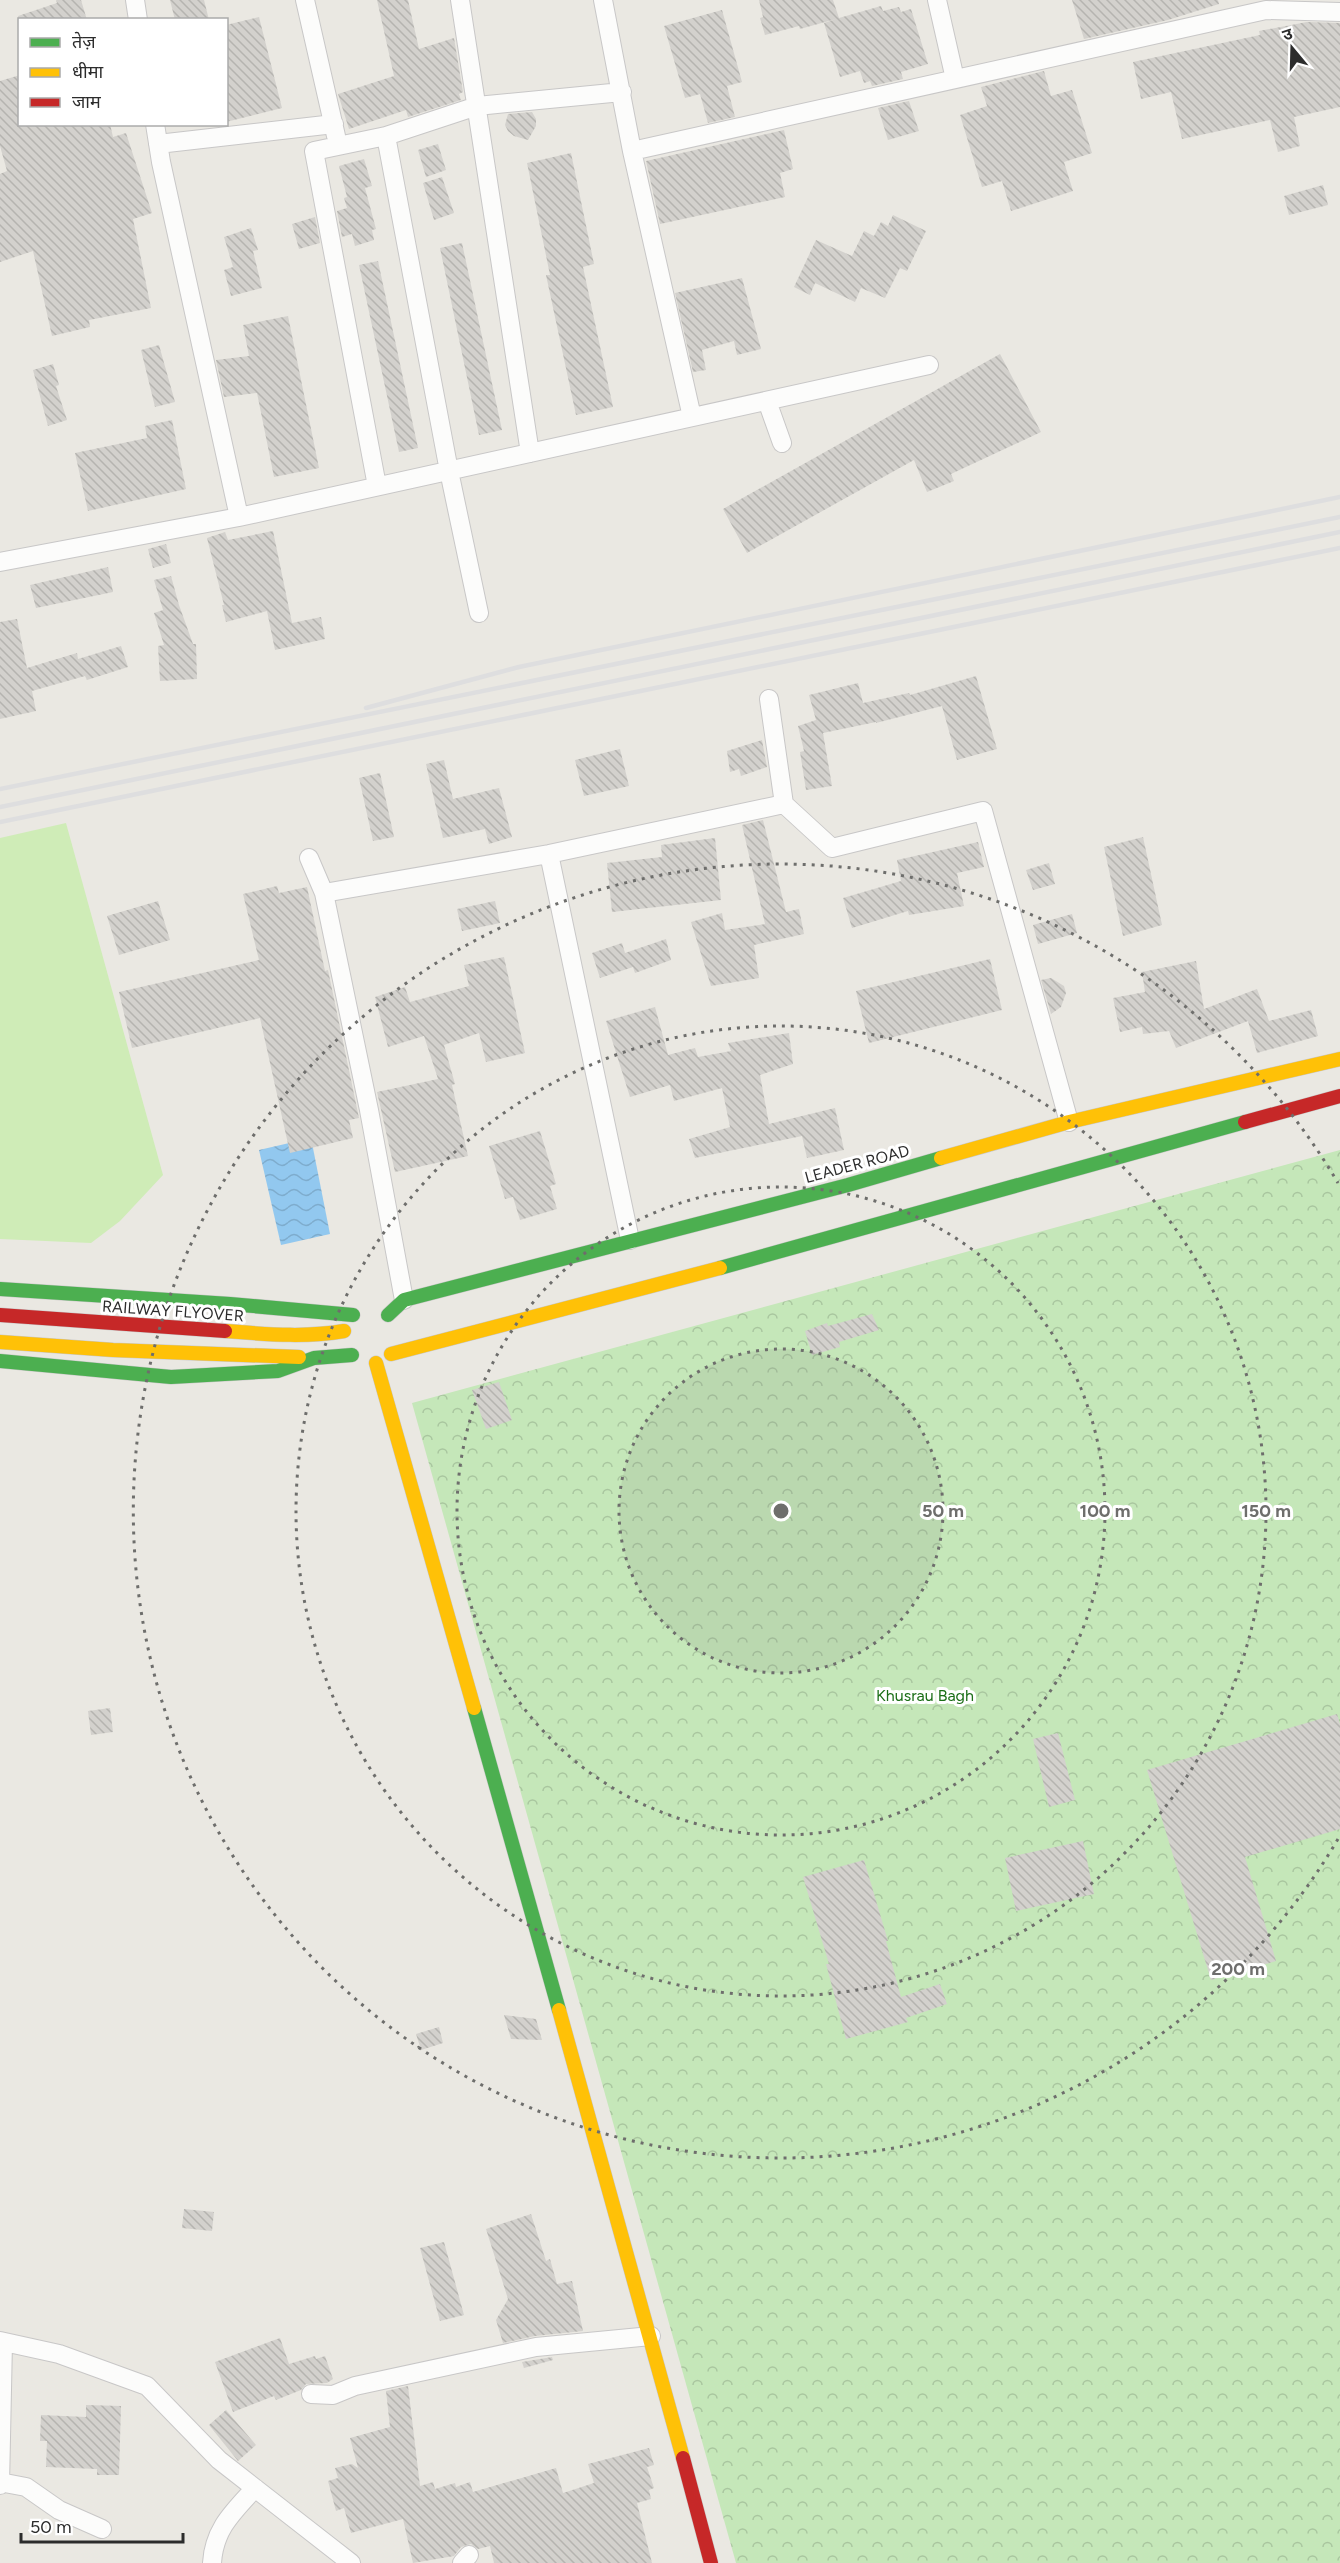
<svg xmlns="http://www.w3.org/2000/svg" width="1340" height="2563" font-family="Figtree,'Noto Sans Devanagari',sans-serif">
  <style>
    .park { fill: url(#park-crowns) }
    .pitch { fill: #cfecb7 }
    .water { fill: url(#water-waves) }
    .building { fill: url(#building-back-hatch) }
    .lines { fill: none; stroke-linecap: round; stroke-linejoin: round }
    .street-casing { stroke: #c8c7c7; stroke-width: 20 }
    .fast-casing { stroke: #c8c7c7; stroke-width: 15 }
    .slow-casing { stroke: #c8c7c7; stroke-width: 15 }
    .jam-casing { stroke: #c8c7c7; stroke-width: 15 }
    .street { stroke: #fcfcfb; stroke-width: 18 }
    .fast { stroke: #4caf50; stroke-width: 14 }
    .slow { stroke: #ffc107; stroke-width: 14 }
    .jam { stroke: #c62828; stroke-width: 14 }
    .rail { stroke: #dededf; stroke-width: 4.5 }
    .ring { fill: none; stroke: #6e6e6c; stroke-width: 3; stroke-dasharray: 3 6 }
    .labels { text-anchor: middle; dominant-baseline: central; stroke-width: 6; stroke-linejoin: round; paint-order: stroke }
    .street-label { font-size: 16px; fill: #2c2c2c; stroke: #fff }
    .park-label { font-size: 16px; fill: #1b6e17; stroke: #fff }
    .centre { fill: #6e6e6c; stroke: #fff; stroke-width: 3 }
    .ring-label { font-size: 18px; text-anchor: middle; font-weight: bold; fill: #6e6e6c; stroke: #fff; stroke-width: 6; stroke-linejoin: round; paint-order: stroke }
  </style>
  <defs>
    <pattern id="park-crowns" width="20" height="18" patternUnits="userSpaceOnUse" patternTransform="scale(1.5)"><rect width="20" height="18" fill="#c5e7b9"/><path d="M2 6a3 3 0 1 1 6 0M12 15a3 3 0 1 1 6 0" fill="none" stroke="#a9c69f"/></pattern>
    <pattern id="water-waves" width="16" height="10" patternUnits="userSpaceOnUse" patternTransform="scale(1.5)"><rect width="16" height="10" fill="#92c8ef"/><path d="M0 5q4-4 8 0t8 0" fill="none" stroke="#7eaccd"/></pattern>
    <pattern id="building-back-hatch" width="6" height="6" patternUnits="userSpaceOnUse" patternTransform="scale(1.5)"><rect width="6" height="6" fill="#d3d1cd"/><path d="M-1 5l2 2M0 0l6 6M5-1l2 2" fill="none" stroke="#b5b4b0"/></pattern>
  </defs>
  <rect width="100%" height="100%" fill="#eae8e2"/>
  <path class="park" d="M 1340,1150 L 1340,2563 L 736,2563 L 412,1403 Z"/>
  <path class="pitch" d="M 66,823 L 163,1175 L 120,1221 L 91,1243 L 0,1239 L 0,838 Z"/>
  <path class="water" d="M 311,1138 L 330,1234 L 281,1245 L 259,1150 Z"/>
  <path class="building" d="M 56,0 L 81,0 L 87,20 L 19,20 L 18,16 L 57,3 Z
    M 170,0 L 204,0 L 209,20 L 175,20 Z
    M 377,0 L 408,0 L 419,49 L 454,38 L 463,92 L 459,94 L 461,100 L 408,117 L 406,110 L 349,129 L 338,94 L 394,76 Z
    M 759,0 L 833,0 L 839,18 L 881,6 L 883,11 L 899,7 L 901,12 L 911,9 L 928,64 L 901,72 L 903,79 L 872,86 L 870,81 L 864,83 L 860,71 L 840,77 L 824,23 L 836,19 L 800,29 L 799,26 L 765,35 L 760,18 L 763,17 Z
    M 1072,0 L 1218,0 L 1219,4 L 1168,20 L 1084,39 Z
    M 722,10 L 742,82 L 727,86 L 735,117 L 708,123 L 700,94 L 685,98 L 664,26 Z
    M 259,17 L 282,108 L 226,122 L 226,25 Z
    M 1307,22 L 1340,23 L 1340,107 L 1294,117 L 1300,146 L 1278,152 L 1270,120 L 1182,139 L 1171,92 L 1141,99 L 1133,62 L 1260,35 L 1259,31 Z
    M 1044,71 L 1051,96 L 1072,90 L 1092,153 L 1064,162 L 1073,191 L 1011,211 L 1002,181 L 982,187 L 960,115 L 987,106 L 981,87 Z
    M 20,75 L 20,124 L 110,124 L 113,137 L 126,133 L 152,213 L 133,219 L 151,308 L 89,320 L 90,327 L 52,336 L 33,251 L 0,262 L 0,174 L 7,171 L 0,146 L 0,81 Z
    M 909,101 L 919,131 L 888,140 L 878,108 Z
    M 532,112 L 536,119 L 536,126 L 528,140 L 514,136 L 508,131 L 505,125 L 508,114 Z
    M 784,130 L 793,169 L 780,173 L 785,197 L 660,224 L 646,161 Z
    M 438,144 L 446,170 L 426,177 L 418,150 Z
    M 571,153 L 594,264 L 583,267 L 613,407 L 576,415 L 546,275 L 550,275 L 527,163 Z
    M 364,159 L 372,186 L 365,188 L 376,229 L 372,230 L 374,240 L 355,246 L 352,234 L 342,237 L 337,211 L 347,208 L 344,198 L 347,197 L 339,166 Z
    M 442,177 L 454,213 L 434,220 L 423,183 Z
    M 1323,185 L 1328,205 L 1289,215 L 1284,196 Z
    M 893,215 L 926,231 L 907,271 L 900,268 L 885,298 L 861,288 L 855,302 L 815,283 L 810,295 L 794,287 L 816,240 L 852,256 L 864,231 L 874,236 L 881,222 L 888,226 Z
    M 315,217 L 320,243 L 299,249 L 292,224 Z
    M 251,228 L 258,250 L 253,251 L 262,288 L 231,296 L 224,270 L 233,267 L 224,237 Z
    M 462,243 L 502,430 L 479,435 L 440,248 Z
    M 378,261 L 418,448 L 399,452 L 359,265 Z
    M 742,278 L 761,349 L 737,355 L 734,341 L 702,350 L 706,370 L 693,372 L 675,293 Z
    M 288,316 L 319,468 L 274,477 L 257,393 L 224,397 L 216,360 L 249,356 L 243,325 Z
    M 159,345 L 175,402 L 155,407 L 141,350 Z
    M 1000,354 L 1041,432 L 951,474 L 954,481 L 927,492 L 914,460 L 747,553 L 723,509 Z
    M 53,364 L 59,385 L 56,386 L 67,420 L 48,426 L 33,370 Z
    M 172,420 L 186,489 L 88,511 L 75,453 L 147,438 L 145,426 Z
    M 273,531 L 292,623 L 321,617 L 325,639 L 275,650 L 267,611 L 226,622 L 222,605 L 224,605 L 207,538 L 225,532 L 228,540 Z
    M 166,544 L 171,563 L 153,568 L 148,549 Z
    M 108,567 L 113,592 L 36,608 L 30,585 Z
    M 171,576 L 179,605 L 193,644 L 196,644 L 197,679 L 160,681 L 158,646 L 164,645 L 154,613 L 163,610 L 154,580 Z
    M 17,619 L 27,668 L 77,653 L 78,659 L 121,646 L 128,667 L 87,680 L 85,676 L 32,691 L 36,711 L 0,719 L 0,622 Z
    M 976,676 L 997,749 L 957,760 L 942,706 L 876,723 L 876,722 L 823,733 L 832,786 L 806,790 L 800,752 L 804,751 L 798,726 L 816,720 L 809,695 L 858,683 L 863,703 L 909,693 L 910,695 Z
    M 762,740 L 767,767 L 741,776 L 739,769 L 730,772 L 727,751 Z
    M 620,749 L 629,786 L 584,796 L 575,760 Z
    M 444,760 L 453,799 L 499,788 L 512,837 L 489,844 L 485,829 L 443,838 L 426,764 Z
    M 380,773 L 394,837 L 373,841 L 359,778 Z
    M 763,820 L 786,912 L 799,909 L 804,934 L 754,945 L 759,978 L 711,986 L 691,922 L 722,913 L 725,930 L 765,924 L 742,825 Z
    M 1143,837 L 1162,925 L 1123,936 L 1104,847 Z
    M 715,838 L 721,900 L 612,912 L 607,863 L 662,857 L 661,845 Z
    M 978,842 L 984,867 L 957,873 L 964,906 L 909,915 L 908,911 L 852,928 L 843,898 L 901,881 L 897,860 Z
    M 1049,863 L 1055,884 L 1033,890 L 1026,870 Z
    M 277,886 L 279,893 L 307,887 L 325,971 L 328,970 L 359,1118 L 349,1120 L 353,1138 L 290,1153 L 260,1018 L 132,1048 L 119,992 L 259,960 L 243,894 Z
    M 158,901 L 170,940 L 119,955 L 107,916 Z
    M 495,901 L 500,923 L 462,931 L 457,909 Z
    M 1072,914 L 1077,933 L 1038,944 L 1033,925 Z
    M 666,939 L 671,960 L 635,973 L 633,967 L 600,978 L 592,953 L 622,943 L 625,953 Z
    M 504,957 L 525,1053 L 486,1062 L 479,1033 L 444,1045 L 455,1084 L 452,1085 L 468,1156 L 395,1172 L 377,1092 L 438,1079 L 424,1036 L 388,1047 L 375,997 L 405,987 L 410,1002 L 469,986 L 464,965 Z
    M 990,959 L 1002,1010 L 869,1043 L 856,991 Z
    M 1196,961 L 1204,1009 L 1257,989 L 1269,1021 L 1311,1010 L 1318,1036 L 1257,1053 L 1248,1021 L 1176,1048 L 1169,1031 L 1143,1034 L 1142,1027 L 1120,1032 L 1113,998 L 1145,992 L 1142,972 Z
    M 1051,978 L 1064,986 L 1066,993 L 1061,1007 L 1051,1014 L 1041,980 Z
    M 655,1007 L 668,1055 L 695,1048 L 698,1057 L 731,1051 L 728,1043 L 789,1033 L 793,1064 L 760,1075 L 769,1124 L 835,1108 L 844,1150 L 807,1158 L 802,1136 L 695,1158 L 689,1139 L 730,1127 L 722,1088 L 674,1101 L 670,1085 L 630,1097 L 606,1021 Z
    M 540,1131 L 556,1184 L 550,1186 L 557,1209 L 520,1220 L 513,1197 L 505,1199 L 489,1146 Z
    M 872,1314 L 879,1330 L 839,1342 L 840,1347 L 812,1355 L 805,1331 L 827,1323 L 828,1326 Z
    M 499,1382 L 512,1420 L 486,1429 L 472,1390 Z
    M 110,1708 L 113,1732 L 91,1735 L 88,1711 Z
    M 1337,1714 L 1340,1724 L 1340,1829 L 1245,1857 L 1276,1961 L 1211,1980 L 1147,1770 Z
    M 1058,1733 L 1075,1800 L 1049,1807 L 1033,1739 Z
    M 1083,1841 L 1094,1894 L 1016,1911 L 1005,1858 Z
    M 864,1860 L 888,1941 L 886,1941 L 901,1997 L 940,1984 L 947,2004 L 906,2018 L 908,2022 L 846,2039 L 826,1964 L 829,1964 L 803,1877 Z
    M 504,2015 L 536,2019 L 542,2040 L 511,2039 Z
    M 439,2027 L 443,2043 L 421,2050 L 416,2034 Z
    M 184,2209 L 214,2212 L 212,2231 L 182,2228 Z
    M 531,2214 L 546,2261 L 550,2259 L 557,2284 L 572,2281 L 583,2331 L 535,2336 L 503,2343 L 496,2320 L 508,2299 L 486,2229 Z
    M 444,2242 L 464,2315 L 440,2321 L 420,2248 Z
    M 280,2338 L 289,2364 L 315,2356 L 316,2359 L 325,2356 L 333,2379 L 327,2383 L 306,2384 L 301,2390 L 276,2400 L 274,2396 L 233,2412 L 215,2362 Z
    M 552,2357 L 553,2360 L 524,2368 L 522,2362 Z
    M 408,2386 L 420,2486 L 433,2482 L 435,2489 L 455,2483 L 456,2487 L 470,2482 L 473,2492 L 556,2468 L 563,2493 L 594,2483 L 588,2464 L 649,2448 L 654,2465 L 647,2467 L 654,2488 L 649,2490 L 651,2499 L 637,2503 L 652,2563 L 494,2563 L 490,2546 L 478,2549 L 471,2544 L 461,2547 L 454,2556 L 413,2563 L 403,2519 L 351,2533 L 344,2508 L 336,2511 L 328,2481 L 338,2478 L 335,2468 L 352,2464 L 358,2468 L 350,2438 L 390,2427 L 386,2391 Z
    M 86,2405 L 121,2406 L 119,2475 L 97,2475 L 97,2469 L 46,2467 L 47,2441 L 40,2441 L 41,2415 L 86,2417 Z
    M 226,2410 L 256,2445 L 238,2461 L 209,2425 Z"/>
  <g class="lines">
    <defs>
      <path id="street" d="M 135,0 L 138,20
        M 305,0 L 336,136
        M 460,0 L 530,453
        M 603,0 L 632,151 L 692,417
        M 937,0 L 955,79
        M 155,124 L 161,162 L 239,517
        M 386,136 L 449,471 L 479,613
        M 158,144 L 334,124
        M 632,151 L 1266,10 L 1340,12
        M 767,401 L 782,443
        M 377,486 L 314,151 L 386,136 L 477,106 L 622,92
        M 0,562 L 239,517 L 929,365
        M 769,699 L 784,804 L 832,848 L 983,811 L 1069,1122
        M 549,854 L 630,1240
        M 309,858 L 324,893 L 369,1110 L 404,1300
        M 324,893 L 549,854 L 784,804
        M 0,2341 L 59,2354 L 147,2386 L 219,2460 L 351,2563
        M 311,2394 L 333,2395 L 355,2386 L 536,2347 L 651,2336
        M 0,2482 L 26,2487 L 59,2510 L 102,2529
        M 0,2485 L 3,2342
        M 212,2563 C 214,2529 233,2512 255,2488
        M 462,2563 L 469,2555"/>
      <path id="fast" d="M 720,1268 L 1245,1122
        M 0,1289 L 230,1304 L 353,1315
        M 388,1315 L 404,1300 L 848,1185 L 941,1158
        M 0,1361 L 171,1377 L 278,1371 L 314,1358 L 352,1355
        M 474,1708 L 559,2010"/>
      <path id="slow" d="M 941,1158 L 1069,1122 L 1340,1059
        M 225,1331 C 265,1334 304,1338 344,1331
        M 0,1342 L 113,1350 L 299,1357
        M 391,1354 L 720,1268
        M 376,1363 L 474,1708
        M 559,2010 L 683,2458"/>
      <path id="jam" d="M 1245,1122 L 1340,1096
        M 0,1315 L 225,1331
        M 683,2458 L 711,2563"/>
    </defs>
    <use href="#street" class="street-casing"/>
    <use href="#fast" class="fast-casing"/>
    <use href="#slow" class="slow-casing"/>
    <use href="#jam" class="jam-casing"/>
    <use href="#street" class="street"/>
    <use href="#fast" class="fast"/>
    <use href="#slow" class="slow"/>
    <use href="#jam" class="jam"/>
    <path class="rail" d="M 366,708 L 519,667 L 1340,497
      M 0,789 L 1340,517
      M 0,807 L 1340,532
      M 0,822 L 1340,548"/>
  </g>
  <circle cx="781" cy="1511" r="162" fill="#6e6e6c" fill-opacity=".12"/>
  <g class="ring">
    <circle cx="781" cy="1511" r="162"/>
    <circle cx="781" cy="1511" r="324"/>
    <circle cx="781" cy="1511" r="485"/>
    <path d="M1338 1839A647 647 0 1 1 1338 1183"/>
  </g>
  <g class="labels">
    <g class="street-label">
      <text transform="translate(857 1164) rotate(-15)">LEADER ROAD</text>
      <text transform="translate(173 1311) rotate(4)">RAILWAY FLYOVER</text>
    </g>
    <g class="park-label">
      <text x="925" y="1695">Khusrau Bagh</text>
    </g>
  </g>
  <circle cx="781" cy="1511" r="9" class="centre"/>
  <g class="ring-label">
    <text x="943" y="1517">50 m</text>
    <text x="1105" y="1517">100 m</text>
    <text x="1266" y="1517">150 m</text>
    <text x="1238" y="1975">200 m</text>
  </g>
  <rect x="18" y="18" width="210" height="108" fill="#ffffff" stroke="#ababab" stroke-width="1.5"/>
  <rect x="30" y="38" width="30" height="9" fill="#4caf50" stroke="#ababab" stroke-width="1.5"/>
  <text x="72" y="48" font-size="18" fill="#2c2c2c">तेज़</text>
  <rect x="30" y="68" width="30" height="9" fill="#ffc107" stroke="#ababab" stroke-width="1.5"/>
  <text x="72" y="78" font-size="18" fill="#2c2c2c">धीमा</text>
  <rect x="30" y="98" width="30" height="9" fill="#c62828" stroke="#ababab" stroke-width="1.5"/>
  <text x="72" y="108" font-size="18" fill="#2c2c2c">जाम</text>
  <g transform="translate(1292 48) rotate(341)" stroke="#ffffff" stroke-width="4.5" paint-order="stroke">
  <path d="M0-4.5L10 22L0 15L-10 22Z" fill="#2c2c2c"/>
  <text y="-9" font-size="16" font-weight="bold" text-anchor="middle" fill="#2c2c2c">उ</text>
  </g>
  <path d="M21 2533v9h162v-9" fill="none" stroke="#2c2c2c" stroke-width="3"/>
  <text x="30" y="2533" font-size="18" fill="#2c2c2c" stroke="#ffffff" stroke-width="4.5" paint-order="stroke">50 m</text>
</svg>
